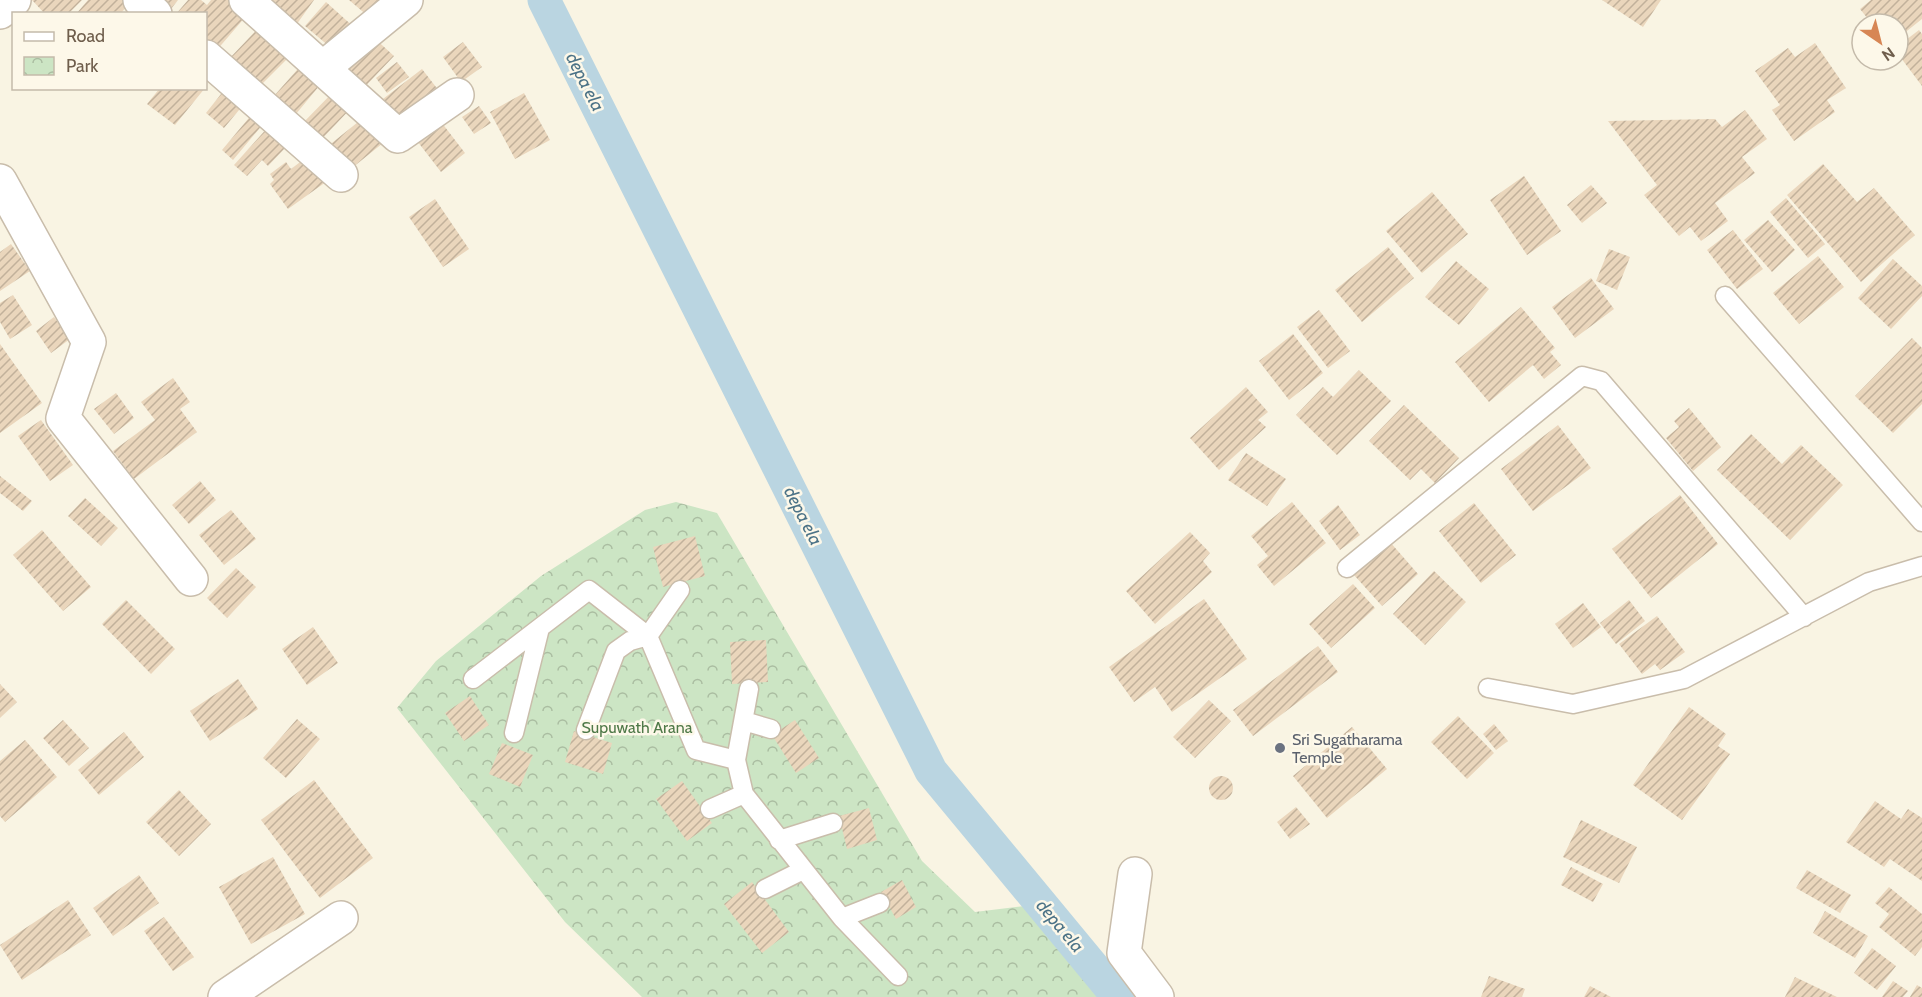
<svg xmlns="http://www.w3.org/2000/svg" width="1922" height="997" font-family="Cabin,sans-serif">
  <style>
    .park { fill: url(#park-crowns) }
    .lines { fill: none; stroke-linecap: round; stroke-linejoin: round }
    .canal { stroke: #bad5e1; stroke-width: 33 }
    .building { fill: url(#building-hatch) }
    .lane-casing { stroke: #c9bdab; stroke-width: 21 }
    .street-casing { stroke: #c9bdab; stroke-width: 36 }
    .lane { stroke: #fff; stroke-width: 18 }
    .street { stroke: #fff; stroke-width: 33 }
    .worship-dot { fill: #6b7280; stroke: #fdf8e9; stroke-width: 2 }
    .labels { text-anchor: middle; dominant-baseline: central; stroke-width: 5; stroke-linejoin: round; paint-order: stroke }
    .park-label { font-size: 16px; fill: #4f7948; stroke: #fdf8e9 }
    .worship-label { font-size: 16px; fill: #5b616d; stroke: #fdf8e9; text-anchor: start }
    .water-label { font-size: 18px; font-style: italic; fill: #4c7387; stroke: #fdf8e9 }
  </style>
  <defs>
    <pattern id="park-crowns" width="20" height="18" patternUnits="userSpaceOnUse" patternTransform="scale(1.5)"><rect width="20" height="18" fill="#cce5c4"/><path d="M2 6a3 3 0 1 1 6 0M12 15a3 3 0 1 1 6 0" fill="none" stroke="#aabda1"/></pattern>
    <pattern id="building-hatch" width="6" height="6" patternUnits="userSpaceOnUse" patternTransform="scale(1.5)"><rect width="6" height="6" fill="#ead6bc"/><path d="M-1 1l2-2M0 6l6-6M5 7l2-2" fill="none" stroke="#c2b19b"/></pattern>
  </defs>
  <rect width="100%" height="100%" fill="#f9f4e3"/>
  <path class="park" d="M 676,502 L 717,513 L 922,861 L 975,912 L 1042,904 L 1118,997 L 642,997 L 565,922 L 397,708 L 436,661 L 541,576 L 645,510 Z"/>
  <g class="lines">
    <path class="canal" d="M 544,0 L 931,771 L 1118,997"/>
  </g>
  <path class="building" d="M 32,0 L 82,0 L 68,14 L 45,14 Z
    M 88,0 L 122,0 L 128,5 L 120,14 L 76,14 Z
    M 159,0 L 178,0 L 171,9 Z
    M 188,0 L 201,0 L 207,5 L 211,0 L 229,0 L 247,15 L 216,51 L 206,42 L 206,14 L 176,14 Z
    M 255,0 L 314,0 L 294,28 Z
    M 349,0 L 394,0 L 375,22 Z
    M 1602,0 L 1661,0 L 1643,27 Z
    M 1871,0 L 1922,0 L 1922,19 L 1898,38 L 1898,24 L 1872,24 L 1860,9 Z
    M 326,2 L 356,29 L 336,52 L 305,26 Z
    M 263,23 L 293,53 L 258,88 L 229,59 Z
    M 1919,30 L 1922,34 L 1922,86 L 1898,54 L 1898,46 Z
    M 371,35 L 394,56 L 359,93 L 337,72 Z
    M 463,42 L 482,67 L 461,82 L 443,57 Z
    M 1815,43 L 1846,88 L 1827,100 L 1835,112 L 1794,141 L 1772,110 L 1780,105 L 1755,71 L 1788,48 L 1795,57 Z
    M 304,62 L 325,79 L 296,114 L 274,96 Z
    M 397,62 L 409,77 L 387,93 L 376,78 Z
    M 422,69 L 443,96 L 403,126 L 383,99 Z
    M 160,88 L 205,88 L 175,125 L 147,104 Z
    M 337,88 L 355,104 L 319,142 L 301,125 Z
    M 225,89 L 244,104 L 224,128 L 206,113 Z
    M 524,93 L 550,140 L 515,159 L 490,112 Z
    M 479,106 L 491,123 L 474,134 L 462,117 Z
    M 1745,110 L 1767,139 L 1742,157 L 1755,173 L 1715,203 L 1728,221 L 1701,241 L 1690,227 L 1679,236 L 1644,195 L 1657,185 L 1608,121 L 1715,119 L 1722,127 Z
    M 253,113 L 264,123 L 233,160 L 222,150 Z
    M 435,114 L 465,153 L 441,172 L 411,133 Z
    M 363,118 L 383,143 L 347,172 L 327,147 Z
    M 270,125 L 287,146 L 268,166 L 262,160 L 247,176 L 234,165 Z
    M 312,153 L 330,179 L 288,209 L 270,184 L 274,180 L 270,174 L 286,162 L 291,169 Z
    M 1823,164 L 1857,202 L 1874,188 L 1915,235 L 1861,282 L 1787,195 Z
    M 1524,176 L 1561,231 L 1527,255 L 1490,200 Z
    M 1591,185 L 1607,203 L 1582,223 L 1567,205 Z
    M 1432,192 L 1468,234 L 1422,273 L 1386,231 Z
    M 1786,198 L 1825,244 L 1808,258 L 1770,212 Z
    M 435,199 L 469,249 L 443,267 L 409,217 Z
    M 1768,220 L 1795,250 L 1772,272 L 1744,240 Z
    M 1733,230 L 1763,269 L 1737,289 L 1707,250 Z
    M 11,244 L 30,271 L 0,291 L 0,252 Z
    M 1388,247 L 1414,278 L 1362,322 L 1335,290 Z
    M 1609,249 L 1630,257 L 1617,290 L 1596,281 Z
    M 1818,256 L 1844,287 L 1799,324 L 1773,293 Z
    M 1893,259 L 1922,286 L 1922,296 L 1891,329 L 1858,298 Z
    M 1456,261 L 1489,289 L 1459,325 L 1425,297 Z
    M 1591,278 L 1614,309 L 1575,338 L 1552,307 Z
    M 13,295 L 32,325 L 10,339 L 0,322 L 0,303 Z
    M 1521,307 L 1555,348 L 1550,352 L 1561,365 L 1544,379 L 1533,365 L 1489,402 L 1455,362 Z
    M 1319,310 L 1350,351 L 1328,368 L 1297,327 Z
    M 54,317 L 70,339 L 51,353 L 36,331 Z
    M 1293,334 L 1323,373 L 1289,400 L 1259,361 Z
    M 1912,338 L 1922,348 L 1922,404 L 1893,433 L 1855,396 Z
    M 0,344 L 42,403 L 0,433 Z
    M 1359,370 L 1391,401 L 1337,455 L 1296,415 L 1323,387 L 1333,397 Z
    M 173,378 L 190,402 L 180,409 L 197,432 L 134,479 L 113,451 L 155,420 L 141,402 Z
    M 1246,387 L 1268,412 L 1258,420 L 1266,427 L 1219,470 L 1190,438 Z
    M 116,393 L 134,418 L 114,434 L 94,409 Z
    M 1404,405 L 1459,458 L 1435,483 L 1421,469 L 1410,480 L 1369,441 Z
    M 1689,408 L 1721,447 L 1693,471 L 1666,438 L 1679,427 L 1674,421 Z
    M 41,420 L 73,465 L 50,481 L 18,436 Z
    M 1558,425 L 1591,468 L 1533,511 L 1501,469 Z
    M 1751,434 L 1782,464 L 1801,445 L 1843,485 L 1790,540 L 1717,470 Z
    M 1246,453 L 1286,479 L 1267,506 L 1228,480 Z
    M 0,476 L 32,501 L 23,511 L 0,493 Z
    M 200,481 L 216,500 L 189,524 L 172,505 Z
    M 1680,495 L 1718,544 L 1651,598 L 1612,549 Z
    M 85,498 L 118,528 L 101,546 L 68,516 Z
    M 1292,502 L 1326,543 L 1274,586 L 1257,565 L 1268,556 L 1251,536 Z
    M 1474,503 L 1516,555 L 1481,583 L 1439,531 Z
    M 1338,505 L 1360,535 L 1340,550 L 1319,521 Z
    M 231,510 L 256,539 L 224,565 L 199,535 Z
    M 42,530 L 91,587 L 63,611 L 13,555 Z
    M 1190,532 L 1210,553 L 1203,561 L 1212,572 L 1155,624 L 1126,591 Z
    M 695,536 L 705,576 L 663,587 L 653,547 Z
    M 1390,542 L 1418,574 L 1382,606 L 1354,575 Z
    M 236,568 L 256,587 L 227,618 L 207,598 Z
    M 1434,571 L 1466,602 L 1425,645 L 1393,614 Z
    M 1353,584 L 1375,608 L 1331,648 L 1309,624 Z
    M 1204,599 L 1247,659 L 1172,712 L 1155,687 L 1134,702 L 1109,667 Z
    M 126,600 L 175,649 L 151,674 L 102,624 Z
    M 1629,600 L 1645,621 L 1616,644 L 1600,623 Z
    M 1583,603 L 1601,627 L 1573,648 L 1555,624 Z
    M 1657,616 L 1685,652 L 1660,670 L 1655,664 L 1642,674 L 1619,644 Z
    M 313,627 L 338,663 L 307,685 L 282,649 Z
    M 766,640 L 768,682 L 732,684 L 730,642 Z
    M 1318,646 L 1338,672 L 1253,736 L 1233,710 Z
    M 238,679 L 258,709 L 210,741 L 190,711 Z
    M 0,684 L 17,702 L 0,718 Z
    M 470,696 L 489,725 L 464,741 L 445,713 Z
    M 1209,700 L 1231,721 L 1195,758 L 1173,737 Z
    M 1689,707 L 1726,734 L 1718,746 L 1730,754 L 1682,820 L 1633,785 Z
    M 1458,716 L 1494,753 L 1467,779 L 1431,742 Z
    M 297,719 L 320,739 L 286,778 L 263,758 Z
    M 63,720 L 89,748 L 69,766 L 43,738 Z
    M 795,720 L 819,758 L 796,773 L 772,735 Z
    M 1494,724 L 1508,741 L 1496,750 L 1483,734 Z
    M 1352,727 L 1387,769 L 1327,818 L 1293,776 Z
    M 574,731 L 612,743 L 603,774 L 565,762 Z
    M 124,732 L 144,757 L 99,795 L 78,770 Z
    M 25,740 L 57,777 L 5,822 L 0,816 L 0,761 Z
    M 502,743 L 533,755 L 520,787 L 489,774 Z
    M1209 788a12 12 0 1 1 24 0a12 12 0 1 1-24 0Z
    M 314,780 L 373,858 L 320,898 L 261,820 Z
    M 682,781 L 712,823 L 687,841 L 656,799 Z
    M 179,790 L 211,824 L 179,856 L 146,822 Z
    M 1875,801 L 1901,819 L 1908,809 L 1922,818 L 1922,881 L 1890,859 L 1884,867 L 1846,842 Z
    M 1296,807 L 1310,824 L 1290,839 L 1277,822 Z
    M 869,808 L 877,840 L 847,849 L 839,816 Z
    M 1581,820 L 1637,847 L 1619,883 L 1563,857 Z
    M 273,857 L 305,914 L 251,944 L 219,887 Z
    M 1571,867 L 1603,884 L 1593,902 L 1561,885 Z
    M 1807,870 L 1851,895 L 1840,913 L 1796,888 Z
    M 139,875 L 159,903 L 113,936 L 93,908 Z
    M 902,880 L 916,907 L 896,919 L 881,892 Z
    M 752,882 L 789,932 L 762,953 L 724,904 Z
    M 1889,887 L 1922,914 L 1922,947 L 1915,956 L 1879,927 L 1889,914 L 1875,903 Z
    M 68,900 L 91,935 L 22,980 L 0,945 Z
    M 1825,911 L 1868,936 L 1855,958 L 1813,933 Z
    M 164,917 L 194,957 L 173,971 L 144,931 Z
    M 1872,948 L 1896,966 L 1877,990 L 1854,973 Z
    M 1489,976 L 1525,989 L 1522,997 L 1481,997 Z
    M 1795,977 L 1837,997 L 1785,997 Z
    M 1893,981 L 1908,991 L 1903,997 L 1882,997 Z
    M 1917,985 L 1922,988 L 1922,997 L 1910,997 Z
    M 1590,986 L 1611,997 L 1584,997 Z"/>
  <g class="lines">
    <defs>
      <path id="lane" d="M 1725,296 L 1922,522
        M 1347,568 L 1582,376 L 1601,381 L 1804,617
        M 473,679 L 589,590 L 648,636 L 696,750 L 736,760 L 744,794 L 842,918 L 898,976
        M 1488,688 L 1573,704 L 1684,679 L 1869,582 L 1922,566
        M 744,721 L 771,729
        M 586,730 L 616,651 L 630,641 L 648,636 L 680,590
        M 514,733 L 540,628
        M 736,760 L 749,689
        M 710,809 L 744,794
        M 779,840 L 833,823
        M 765,889 L 803,870
        M 842,918 L 880,903"/>
      <path id="street" d="M 140,0 L 155,14
        M 246,0 L 398,136 L 457,95
        M 0,12 L 14,0
        M 206,57 L 341,175
        M 323,68 L 406,0
        M 0,181 L 89,342 L 63,418 L 191,579
        M 1135,874 L 1124,953 L 1157,997
        M 225,997 L 341,918"/>
    </defs>
    <use href="#lane" class="lane-casing"/>
    <use href="#street" class="street-casing"/>
    <use href="#lane" class="lane"/>
    <use href="#street" class="street"/>
  </g>
  <circle class="worship-dot" cx="1280" cy="748" r="6"/>
  <g class="labels">
    <g class="park-label">
      <text x="637" y="727">Supuwath Arana</text>
    </g>
    <g class="worship-label">
      <text x="1292" y="739">Sri Sugatharama<tspan x="1292" dy="18">Temple</tspan></text>
    </g>
    <g class="water-label">
      <text transform="translate(585 82) rotate(63)">depa ela</text>
      <text transform="translate(803 516) rotate(63)">depa ela</text>
      <text transform="translate(1060 926) rotate(50)">depa ela</text>
    </g>
  </g>
  <rect x="12" y="12" width="195" height="78" fill="#fdf8e9" stroke="#c4baaa" stroke-width="1.5"/>
  <rect x="24" y="32" width="30" height="9" fill="#ffffff" stroke="#c4baaa" stroke-width="1.5"/>
  <text x="66" y="42" font-size="18" fill="#6f5e4c">Road</text>
  <rect x="24" y="57" width="30" height="18" fill="url(#park-crowns)" stroke="#c4baaa" stroke-width="1.5"/>
  <text x="66" y="72" font-size="18" fill="#6f5e4c">Park</text>
  <g transform="translate(1880 42) rotate(145)"><circle r="28" fill="#fdf8e9" stroke="#c4baaa" stroke-width="1.5"/>
  <path d="M0-4.5L10 22L0 15L-10 22Z" fill="#d78654"/>
  <text y="-9" font-size="16" font-weight="bold" text-anchor="middle" fill="#6f5e4c">N</text>
  </g>
</svg>
